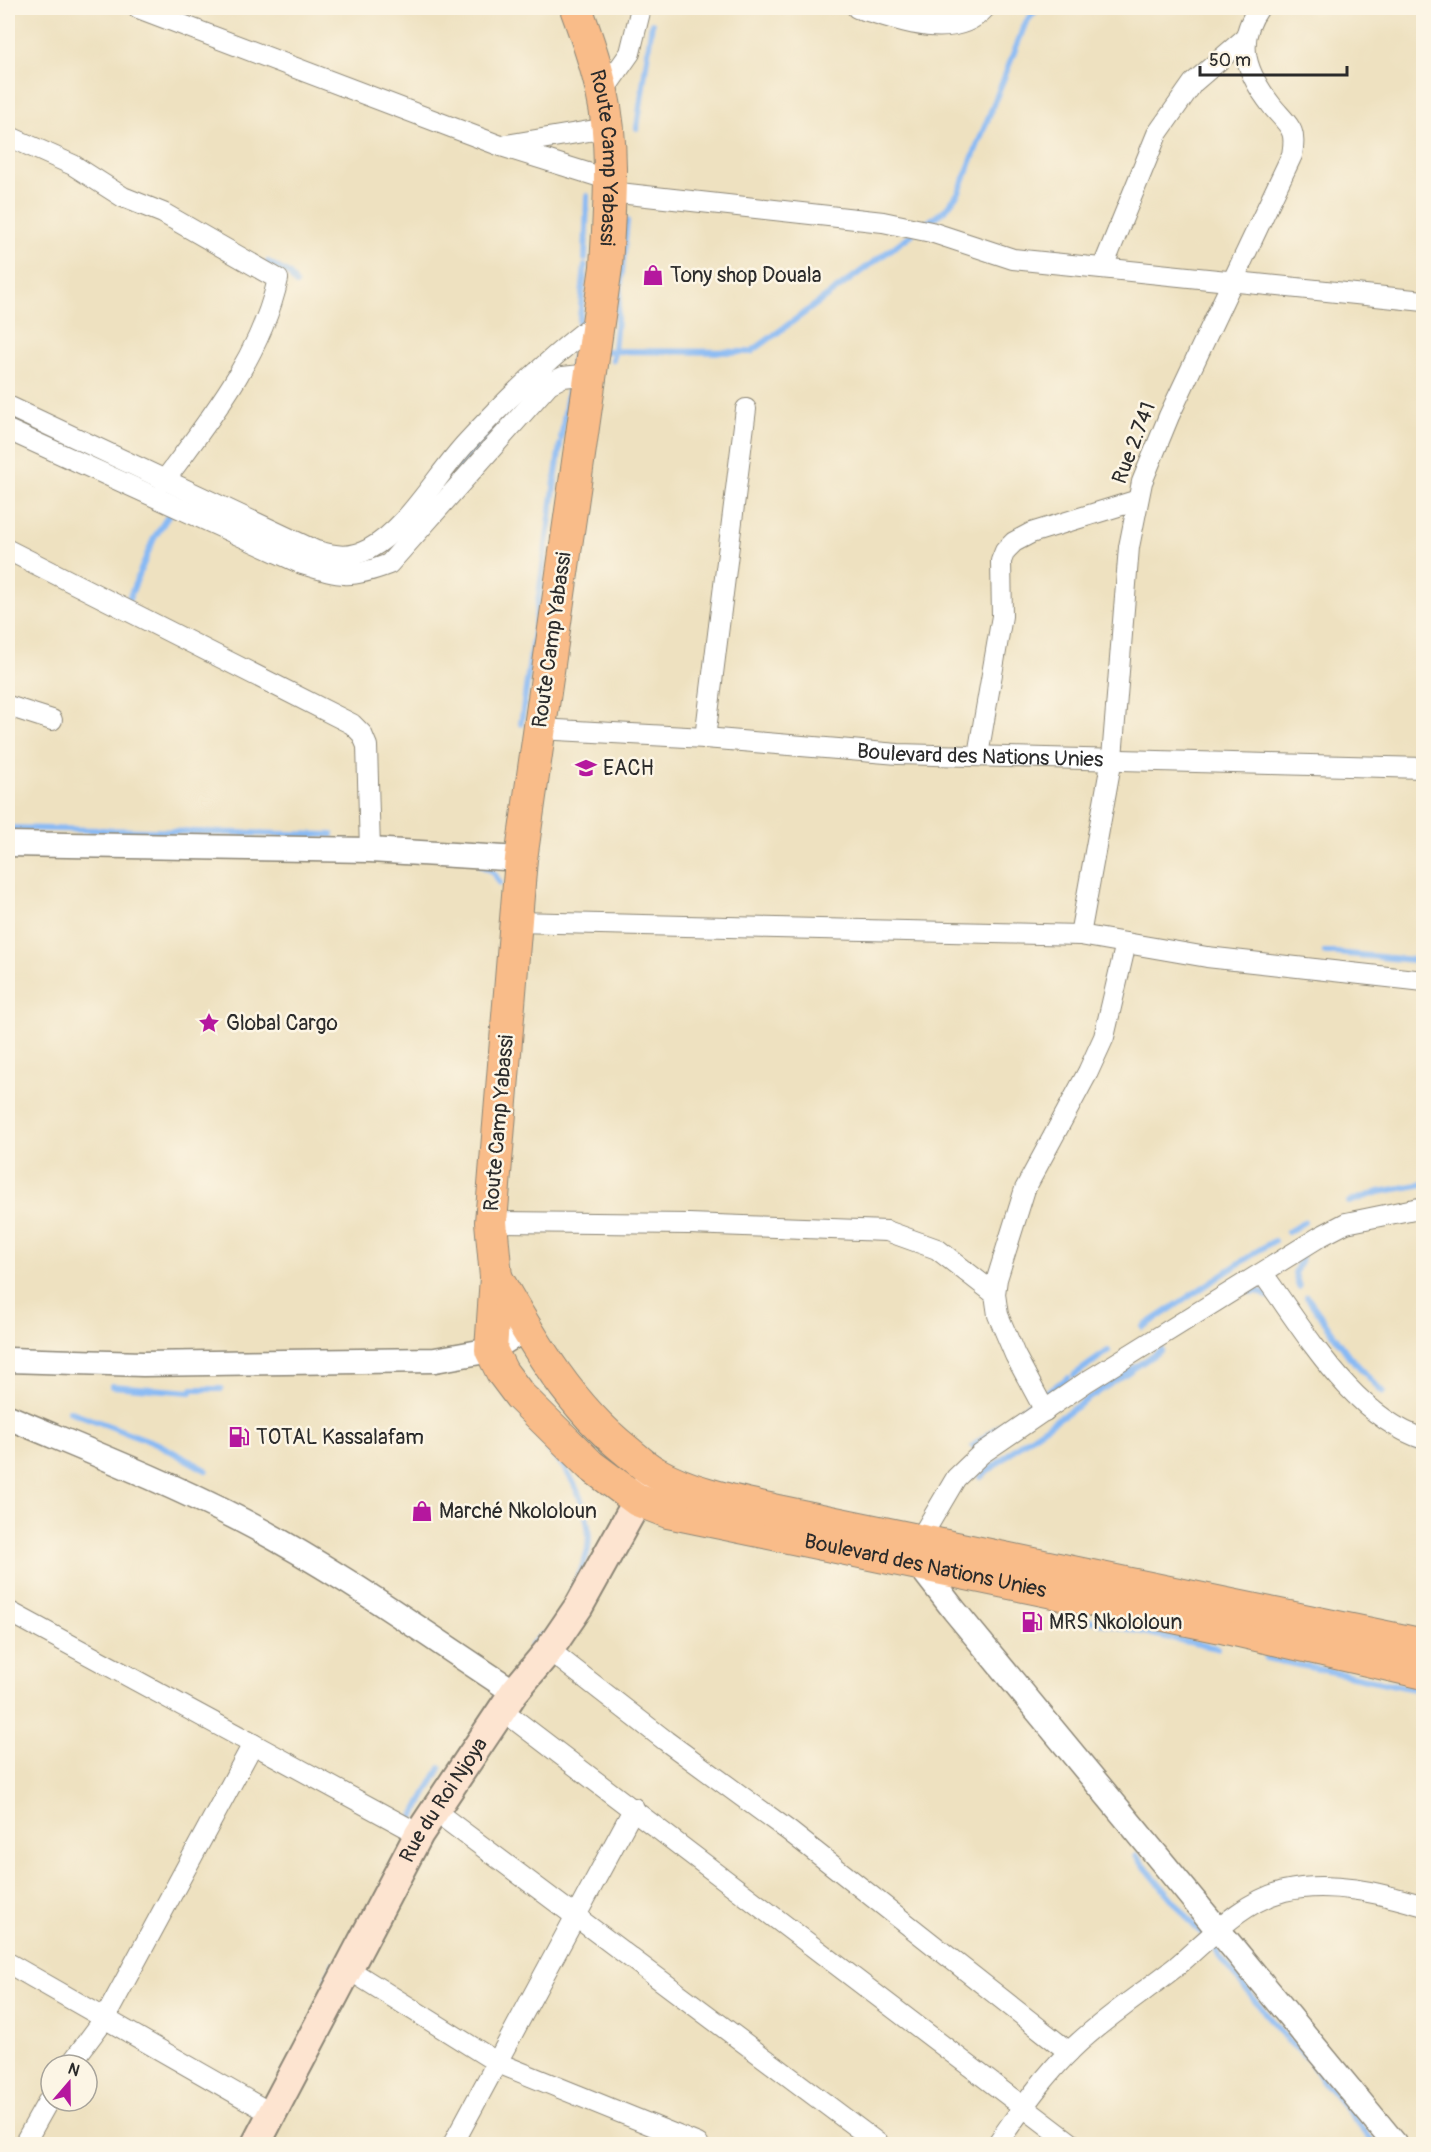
<svg xmlns="http://www.w3.org/2000/svg" width="1431" height="2152" font-family="Pangolin,sans-serif">
  <style>
    .lines { fill: none; stroke-linecap: round; stroke-linejoin: round }
    .stream { stroke: #87b9f4; stroke-width: 6 }
    .minor-casing { stroke: #8c8676; stroke-width: 22 }
    .tertiary-casing { stroke: #8c8676; stroke-width: 27 }
    .secondary-casing { stroke: #8c8676; stroke-width: 32 }
    .primary-casing { stroke: #8c8676; stroke-width: 34 }
    .minor { stroke: #fff; stroke-width: 20 }
    .tertiary { stroke: #fff; stroke-width: 24 }
    .secondary { stroke: #fde4d0; stroke-width: 28 }
    .primary { stroke: #f9bc89; stroke-width: 32 }
    .labels { text-anchor: middle; dominant-baseline: central; stroke-width: 5; stroke-linejoin: round; paint-order: stroke }
    .street-label { font-size: 21px; fill: #2b2b2b; stroke: #fcf5e5 }
    .poi-label { font-size: 21px; fill: #2b2b2b; stroke: #fcf5e5; text-anchor: start }
  </style>
  <rect width="100%" height="100%" fill="#fcf5e5"/>
  <filter id="ink" filterUnits="userSpaceOnUse"><feTurbulence type="fractalNoise" baseFrequency=".0167" numOctaves="2"/><feDisplacementMap in="SourceGraphic" scale="12" xChannelSelector="R" yChannelSelector="G"/><feConvolveMatrix kernelMatrix="1 2 1 2 8 2 1 2 1" color-interpolation-filters="sRGB"/></filter>
  <filter id="wash" filterUnits="userSpaceOnUse"><feTurbulence type="fractalNoise" baseFrequency=".008" numOctaves="4" result="noise"/><feDisplacementMap in="SourceGraphic" scale="24" xChannelSelector="R" yChannelSelector="G"/><feGaussianBlur stdDeviation="1.35" result="paint"/><feColorMatrix in="noise" values="0 0 0 0 0 0 0 0 0 0 0 0 0 0 0 0 0 1.4 0 .05"/><feComposite in="paint" operator="in"/></filter>
  <g filter="url(#wash)">
    <rect width="100%" height="100%" fill="#eee1c0"/>
    <g class="lines">
      <path class="stream" d="M 637,128 L 652,23
        M 923,226 L 946,209 L 959,192 L 1026,22 L 1038,8
        M 585,259 L 587,196
        M 268,262 L 289,274 L 296,284
        M 579,328 L 585,266
        M 604,351 L 751,352 L 912,234
        M 613,360 L 627,221
        M 8,418 L 94,457
        M 561,439 L 575,347
        M 455,471 L 500,421
        M 126,606 L 154,538 L 174,507
        M 521,724 L 560,445
        M 8,828 L 332,835
        M 481,865 L 494,873 L 500,883
        M 1325,952 L 1424,961
        M 1349,1202 L 1379,1192 L 1424,1184
        M 1288,1232 L 1304,1222
        M 1254,1253 L 1274,1241
        M 1299,1287 L 1295,1273 L 1302,1257
        M 1251,1292 L 1258,1291 L 1269,1297
        M 1307,1297 L 1349,1356 L 1365,1373
        M 1143,1327 L 1252,1255
        M 1074,1375 L 1108,1351
        M 1368,1377 L 1383,1392
        M 112,1386 L 191,1392 L 192,1389 L 221,1389
        M 1045,1393 L 1068,1378
        M 69,1411 L 158,1444 L 206,1470
        M 1011,1418 L 1032,1403
        M 1398,1438 L 1415,1447
        M 973,1446 L 1007,1421
        M 549,1450 C 572,1472 593,1514 588,1548 C 586,1562 577,1578 572,1592
        M 981,1477 L 1022,1443 L 1161,1350
        M 1088,1620 L 1217,1648
        M 531,1645 L 543,1635
        M 1266,1658 L 1424,1691
        M 411,1821 L 440,1768
        M 1136,1856 L 1196,1928 L 1213,1942 L 1219,1956 L 1288,2041 L 1310,2060 L 1319,2076 L 1375,2144
        M 327,1978 L 334,1964"/>
    </g>
  </g>
  <g filter="url(#ink)">
    <g class="lines">
      <defs>
        <g id="minor">
          <path d="M 138,8 L 501,146 L 610,180"/>
          <path d="M 857,8 C 895,18 953,44 985,8"/>
          <path d="M 602,93 L 630,53 L 641,8"/>
          <path d="M 8,136 L 73,165 L 123,197 L 163,213 L 278,279 C 261,356 210,419 164,481"/>
          <path d="M 506,145 L 607,128"/>
          <path d="M 610,192 L 883,222 L 931,232 L 1013,259 L 1424,301"/>
          <path d="M 1103,267 L 1157,134 L 1193,83 L 1244,39"/>
          <path d="M 8,406 L 316,551 C 335,556 350,559 369,549 C 408,528 437,474 467,442 C 507,399 551,356 598,321"/>
          <path d="M 8,430 L 302,564 C 341,576 350,579 389,564 L 549,384 L 563,377 L 590,374"/>
          <path d="M 8,550 L 352,724 L 362,734 L 367,746 L 370,850"/>
          <path d="M 8,706 L 52,720"/>
          <path id="s1" d="M 539,729 L 705,738 L 898,754 L 1424,768"/>
          <path d="M 705,738 L 746,409"/>
          <path d="M 978,755 L 1002,616 L 1001,561 L 1005,551 L 1014,542 L 1031,533 L 1138,500"/>
          <path d="M 515,922 L 1080,935 L 1207,957 L 1424,981"/>
          <path d="M 1080,935 L 1112,758 L 1129,547 L 1142,482 L 1169,416 L 1292,155 C 1293,148 1295,140 1292,132 C 1289,123 1278,114 1272,106 C 1247,74 1234,43 1259,8"/>
          <path d="M 491,1222 L 689,1224 L 887,1231 L 937,1249 L 995,1294"/>
          <path d="M 1263,1274 C 1305,1331 1352,1416 1424,1439"/>
          <path d="M 1045,1411 L 1015,1355 L 998,1315 L 995,1294 L 997,1279 L 1025,1189 L 1088,1072 L 1104,1037 L 1126,943"/>
          <path d="M 920,1539 L 956,1478 L 981,1454 L 1086,1382 L 1321,1236 L 1346,1223 L 1424,1207"/>
          <path d="M 8,1611 L 419,1834"/>
          <path d="M 549,1650 L 666,1741 L 789,1831 L 1069,2052"/>
          <path d="M 502,1710 L 1072,2144"/>
          <path d="M 435,1811 L 879,2144"/>
          <path d="M 8,1963 L 272,2114"/>
          <path d="M 348,1969 L 498,2063 L 698,2144"/>
          <path d="M 70,2065 L 105,2018 L 253,1744"/>
          <path d="M 24,2144 L 51,2096"/>
          <path d="M 453,2144 L 634,1808"/>
          <path d="M 997,2144 C 1020,2111 1044,2076 1073,2048 C 1105,2017 1143,1993 1177,1966 C 1210,1938 1241,1902 1284,1891 C 1330,1880 1380,1893 1424,1906"/>
        </g>
        <path id="tertiary" d="M 8,844 L 370,850 L 521,859
          M 8,1360 L 143,1364 L 435,1360 L 491,1350 L 525,1329
          M 8,1417 C 86,1450 165,1481 241,1520 C 336,1569 424,1633 514,1692
          M 920,1555 L 920,1566 L 954,1610 L 1395,2144"/>
        <g id="secondary">
          <path id="s2" d="M 256,2144 L 419,1834 L 514,1692 L 549,1650 L 579,1606 L 648,1482"/>
        </g>
        <g id="primary">
          <path id="s3" d="M 576,8 C 586,35 596,63 602,92 C 615,149 609,209 606,267 L 521,859 L 491,1222 L 496,1277 L 491,1350 L 502,1372 L 520,1396 L 590,1465 L 637,1500 L 668,1512 L 1222,1627 L 1424,1673"/>
          <path d="M 496,1277 C 533,1341 568,1404 627,1451 C 636,1458 646,1468 656,1473 C 692,1493 733,1501 773,1510 L 1424,1645"/>
        </g>
      </defs>
      <use href="#minor" class="minor-casing"/>
      <use href="#tertiary" class="tertiary-casing"/>
      <use href="#secondary" class="secondary-casing"/>
      <use href="#primary" class="primary-casing"/>
      <use href="#minor" class="minor"/>
      <use href="#tertiary" class="tertiary"/>
      <use href="#secondary" class="secondary"/>
      <use href="#primary" class="primary"/>
    </g>
  </g>
  <defs>
    <symbol id="shop-bare" viewBox="-9 -9 18 18"><path d="M-5-2.5h2.3a2.7 3.5 0 0 1 5.4 0H5L5.5 6h-11ZM-1.5-2.5h3a1.5 2.3 0 0 0-3 0Z" fill="#b5179e" stroke="#fcf5e5" stroke-width="2.5" paint-order="stroke"/></symbol>
    <symbol id="school-bare" viewBox="-9 -9 18 18"><path d="M0-5L7-2L0 1L-7-2ZM-4 1L0 2.5L4 1V4Q0 6-4 4Z" fill="#b5179e" stroke="#fcf5e5" stroke-width="2.5" paint-order="stroke"/></symbol>
    <symbol id="sight-bare" viewBox="-9 -9 18 18"><path d="M0-6L1.8-2.2L6-1.7L2.9 1.2L3.7 5.4L0 3.3L-3.7 5.4L-2.9 1.2L-6-1.7L-1.8-2.2Z" fill="#b5179e" stroke="#fcf5e5" stroke-width="2.5" paint-order="stroke"/></symbol>
    <symbol id="fuel-bare" viewBox="-9 -9 18 18"><path d="M-5.5-6h7V0h2V4h1.3V-2.5L3-4.5l.8-.8L6-3V5H2.5V1h-1V6h-7ZM-4.2-4.7v3.2H.2V-4.7Z" fill="#b5179e" stroke="#fcf5e5" stroke-width="2.5" paint-order="stroke"/></symbol>
  </defs>
  <g fill-rule="evenodd">
    <use href="#shop-bare" x="638" y="260" width="30" height="30"/>
    <use href="#school-bare" x="571" y="753" width="30" height="30"/>
    <use href="#sight-bare" x="194" y="1008" width="30" height="30"/>
    <use href="#fuel-bare" x="224" y="1422" width="30" height="30"/>
    <use href="#shop-bare" x="407" y="1496" width="30" height="30"/>
    <use href="#fuel-bare" x="1017" y="1607" width="30" height="30"/>
  </g>
  <g class="labels">
    <g class="street-label">
      <text stroke="none"><textPath href="#s3" startOffset="154">Route Camp Yabassi</textPath></text>
      <text transform="translate(1134 443) rotate(-69)">Rue 2.741</text>
      <text transform="translate(552 640) rotate(-82)">Route Camp Yabassi</text>
      <text stroke="none"><textPath href="#s1" startOffset="442">Boulevard des Nations Unies</textPath></text>
      <text transform="translate(499 1123) rotate(-85)">Route Camp Yabassi</text>
      <text stroke="none"><textPath href="#s3" startOffset="1862">Boulevard des Nations Unies</textPath></text>
      <text stroke="none"><textPath href="#s2" startOffset="392">Rue du Roi Njoya</textPath></text>
    </g>
    <g class="poi-label">
      <text x="670" y="275">Tony shop Douala</text>
      <text x="603" y="768">EACH</text>
      <text x="226" y="1023">Global Cargo</text>
      <text x="256" y="1437">TOTAL Kassalafam</text>
      <text x="439" y="1511">Marché Nkololoun</text>
      <text x="1049" y="1622">MRS Nkololoun</text>
    </g>
  </g>
  <rect width="1431" height="2152" fill="none" stroke="#fcf5e5" stroke-width="30"/>
  <g transform="translate(69 2083) rotate(20)"><circle r="28" fill="#fcf5e5" stroke="#a8a49b" stroke-width="1.5"/>
  <path d="M0-4.5L10 22L0 15L-10 22Z" fill="#b5179e"/>
  <text y="-9" font-size="16" font-weight="bold" text-anchor="middle" fill="#2b2b2b">N</text>
  </g>
  <path d="M1200 66v9h147v-9" fill="none" stroke="#2b2b2b" stroke-width="3"/>
  <text x="1209" y="66" font-size="18" fill="#2b2b2b" stroke="#fcf5e5" stroke-width="4.5" paint-order="stroke">50 m</text>
</svg>
